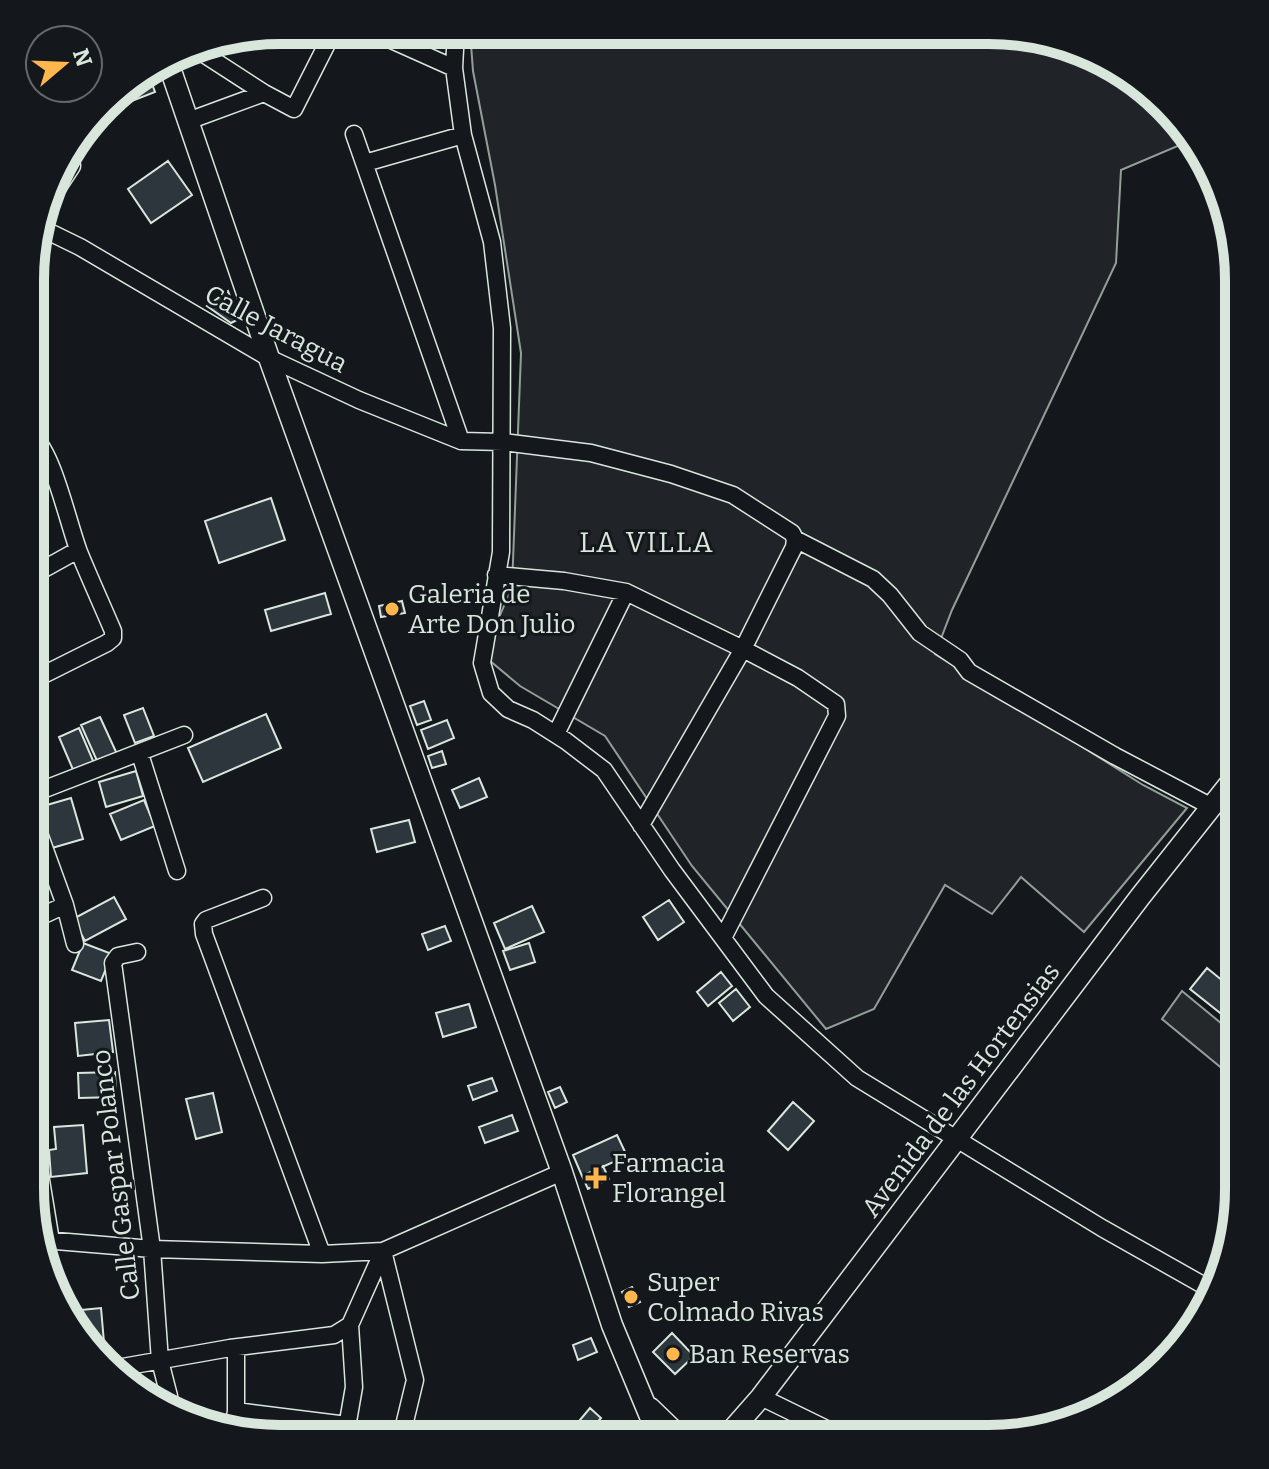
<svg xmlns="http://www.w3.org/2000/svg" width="1269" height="1469" font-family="Bitter,serif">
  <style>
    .green { fill: #202428; stroke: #939e99; stroke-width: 2 }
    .parking { fill: #24282b; stroke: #939e99; stroke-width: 2 }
    .building { fill: #2c363c; stroke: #d8e6dc; stroke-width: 2 }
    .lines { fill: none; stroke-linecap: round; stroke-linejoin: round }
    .minor-casing { stroke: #d8e6dc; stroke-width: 19 }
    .major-casing { stroke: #d8e6dc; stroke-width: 23 }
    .minor { stroke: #14181c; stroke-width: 16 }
    .major { stroke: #14181c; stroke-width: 20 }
    .poi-dot { fill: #ffb74d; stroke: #14181c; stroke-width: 3 }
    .labels { text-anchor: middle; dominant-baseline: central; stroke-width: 6; stroke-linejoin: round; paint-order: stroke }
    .street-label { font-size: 26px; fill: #d8e6dc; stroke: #14181c }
    .poi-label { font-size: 26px; fill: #d8e6dc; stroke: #14181c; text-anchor: start }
    .neighbourhood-label { font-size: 28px; letter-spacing: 2px; fill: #d8e6dc; stroke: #14181c }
    .rim { fill: none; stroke: #d8e6dc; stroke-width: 10 }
  </style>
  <rect width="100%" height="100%" fill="#14181c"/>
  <path class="green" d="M 470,31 L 1022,32 L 1127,72 L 1192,140 L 1121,170 L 1116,263 L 952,610 L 935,654 L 1143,785 L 1187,808 L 1084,932 L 1021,877 L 992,914 L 945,885 L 874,1009 L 826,1029 L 692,866 L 605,736 L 520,686 L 483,655 L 512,587 L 521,353 L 495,185 L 473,71 Z"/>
  <path class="parking" d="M 1182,991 L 1239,1038 L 1239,1049 L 1224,1070 L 1162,1019 Z"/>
  <path class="building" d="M 148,73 L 155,92 L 109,110 L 107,103 L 116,92 Z
    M 168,161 L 192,195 L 151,223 L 128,189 Z
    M 228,291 L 239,319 L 231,323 L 207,306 Z
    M 271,498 L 285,540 L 219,563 L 205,521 Z
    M 325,593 L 331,614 L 271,631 L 265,610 Z
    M 402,601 L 405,613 L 381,617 L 379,606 Z
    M 424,701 L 431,720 L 417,725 L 410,706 Z
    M 143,708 L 154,736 L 135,743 L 124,715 Z
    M 266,714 L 281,748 L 203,782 L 188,748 Z
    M 100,717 L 117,754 L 98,763 L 81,725 Z
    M 447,720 L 454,738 L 428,749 L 421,730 Z
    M 79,728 L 94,763 L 74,772 L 59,737 Z
    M 442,751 L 446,764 L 432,768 L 428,756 Z
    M 136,771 L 143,796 L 106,807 L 99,782 Z
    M 479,778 L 487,797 L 460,808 L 452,790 Z
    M 71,798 L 83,839 L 52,848 L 40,807 Z
    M 144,800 L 155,826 L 121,840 L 110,814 Z
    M 409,820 L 415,842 L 377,852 L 371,829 Z
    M 114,897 L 126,919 L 85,941 L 73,919 Z
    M 669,900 L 684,922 L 658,940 L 643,917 Z
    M 532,906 L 544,932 L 505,949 L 494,923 Z
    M 445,926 L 451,941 L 428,950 L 422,934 Z
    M 33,930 L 45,956 L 31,963 L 31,931 Z
    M 83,943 L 112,954 L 101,981 L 72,970 Z
    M 529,943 L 535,962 L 510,970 L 503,951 Z
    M 1207,968 L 1229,986 L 1233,982 L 1239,986 L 1239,1028 L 1190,989 Z
    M 721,972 L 732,986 L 708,1006 L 697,992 Z
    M 736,989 L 750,1007 L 733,1021 L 719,1003 Z
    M 469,1004 L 476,1027 L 443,1037 L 436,1013 Z
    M 109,1020 L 113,1052 L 78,1056 L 75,1023 Z
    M 115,1072 L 116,1097 L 79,1098 L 78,1073 Z
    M 492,1078 L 497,1091 L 473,1100 L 468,1086 Z
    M 560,1087 L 567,1102 L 555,1108 L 548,1092 Z
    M 213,1093 L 222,1132 L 196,1139 L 186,1099 Z
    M 793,1102 L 814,1121 L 788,1150 L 768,1131 Z
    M 512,1115 L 518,1131 L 485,1143 L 479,1127 Z
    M 83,1125 L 87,1173 L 51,1177 L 49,1150 L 56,1149 L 54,1127 Z
    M 617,1135 L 627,1156 L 582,1176 L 573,1155 Z
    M 603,1166 L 609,1179 L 588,1189 L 582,1176 Z
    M 632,1287 L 640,1302 L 629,1307 L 622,1292 Z
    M 101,1308 L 105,1354 L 103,1354 L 72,1323 L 71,1311 Z
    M 672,1333 L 694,1356 L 675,1374 L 653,1352 Z
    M 591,1338 L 597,1352 L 578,1360 L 573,1345 Z
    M 590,1408 L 601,1418 L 583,1438 L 575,1438 L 569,1433 Z"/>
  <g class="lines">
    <defs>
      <path id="minor" d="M 369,30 L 454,68
        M 456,31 L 454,68 L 463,135 L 492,242 L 502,328 L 501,552 L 482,663 L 491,693 L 508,709 L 533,720 L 566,741 L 604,770 L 672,870 L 766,996 L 857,1078 L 1102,1228 L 1210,1289
        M 193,47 L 264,93 L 294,109 L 334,30
        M 188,121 L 264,93
        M 354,134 L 461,441
        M 365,163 L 463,135
        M 43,210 L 72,166 L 69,149
        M 37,226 L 80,247 L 269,358 L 359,400 L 461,441 L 503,442 L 591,453 L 671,474 L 733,495 L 792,533 L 795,539 L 794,547 L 743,649 L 641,825
        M 795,539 L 873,579 L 890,595 L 920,633 L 960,660 L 969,672 L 1115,756 L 1212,807
        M 33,575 L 78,550
        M 496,575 L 564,581 L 626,592 L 743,649 L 798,678 L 836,704 L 837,716 L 723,938
        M 33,680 L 107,643 L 113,638 L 113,631 C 102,605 90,579 79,552 C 69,526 53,453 34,438
        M 556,734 L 626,592
        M 140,754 L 177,871
        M 32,794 L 184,735
        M 32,814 L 65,905 L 75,944
        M 263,898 L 206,920 L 203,924 L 204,934 L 322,1254
        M 31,921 L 65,905
        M 137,952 L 118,956 L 113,963 L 152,1249 L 160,1361 L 169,1396 L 168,1409
        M 30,1113 L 51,1241
        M 44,1240 L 152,1249 L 322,1254 L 383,1251 L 415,1380 L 401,1438
        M 117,1368 L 230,1348 L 334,1335 L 350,1325 L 383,1251 L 562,1172
        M 761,1397 L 845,1438
        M 236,1411 L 347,1425
        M 233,1429 L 236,1411 L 236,1348
        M 342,1438 L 346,1433 L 354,1387 L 350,1325"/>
      <path id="major" d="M 168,62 L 269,358 L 562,1172 L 612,1325 L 659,1438
        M 650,1408 L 677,1434 L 688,1438
        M 725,1438 L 761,1397 L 1140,897 L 1239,772"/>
    </defs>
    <use href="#minor" class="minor-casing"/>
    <use href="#major" class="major-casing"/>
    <use href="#minor" class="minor"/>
    <use href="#major" class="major"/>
  </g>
  <g class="poi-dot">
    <circle cx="392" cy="609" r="8"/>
    <path d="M592 1166h8v8h8v8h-8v8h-8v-8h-8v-8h8z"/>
    <circle cx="631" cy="1297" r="8"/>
    <circle cx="673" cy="1354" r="8"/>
  </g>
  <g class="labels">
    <g class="street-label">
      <text transform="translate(276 329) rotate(28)">Calle Jaragua</text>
      <text transform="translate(961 1090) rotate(-53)">Avenida de las Hortensias</text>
      <text transform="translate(116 1175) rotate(-97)">Calle Gaspar Polanco</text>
    </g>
    <g class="poi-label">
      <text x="408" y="594">Galeria de<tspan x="408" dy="30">Arte Don Julio</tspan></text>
      <text x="612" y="1163">Farmacia<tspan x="612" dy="30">Florangel</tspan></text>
      <text x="647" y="1282">Super<tspan x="647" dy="30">Colmado Rivas</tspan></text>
      <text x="689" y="1354">Ban Reservas</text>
    </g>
    <g class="neighbourhood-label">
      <text x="647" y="542">LA VILLA</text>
    </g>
  </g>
  <path d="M0 0H1269V1469H0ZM280 44H989A236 236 0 0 1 1225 280V1189A236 236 0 0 1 989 1425H280A236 236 0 0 1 44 1189V280A236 236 0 0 1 280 44Z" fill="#14181c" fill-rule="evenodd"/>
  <path class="rim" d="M280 44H989A236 236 0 0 1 1225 280V1189A236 236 0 0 1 989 1425H280A236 236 0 0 1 44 1189V280A236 236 0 0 1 280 44Z"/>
  <g transform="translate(64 64) rotate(71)"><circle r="38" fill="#14181c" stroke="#626a69" stroke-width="2"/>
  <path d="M0-6L14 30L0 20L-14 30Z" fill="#ffb74d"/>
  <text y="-12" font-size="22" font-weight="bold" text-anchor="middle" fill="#d8e6dc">N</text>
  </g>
</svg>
